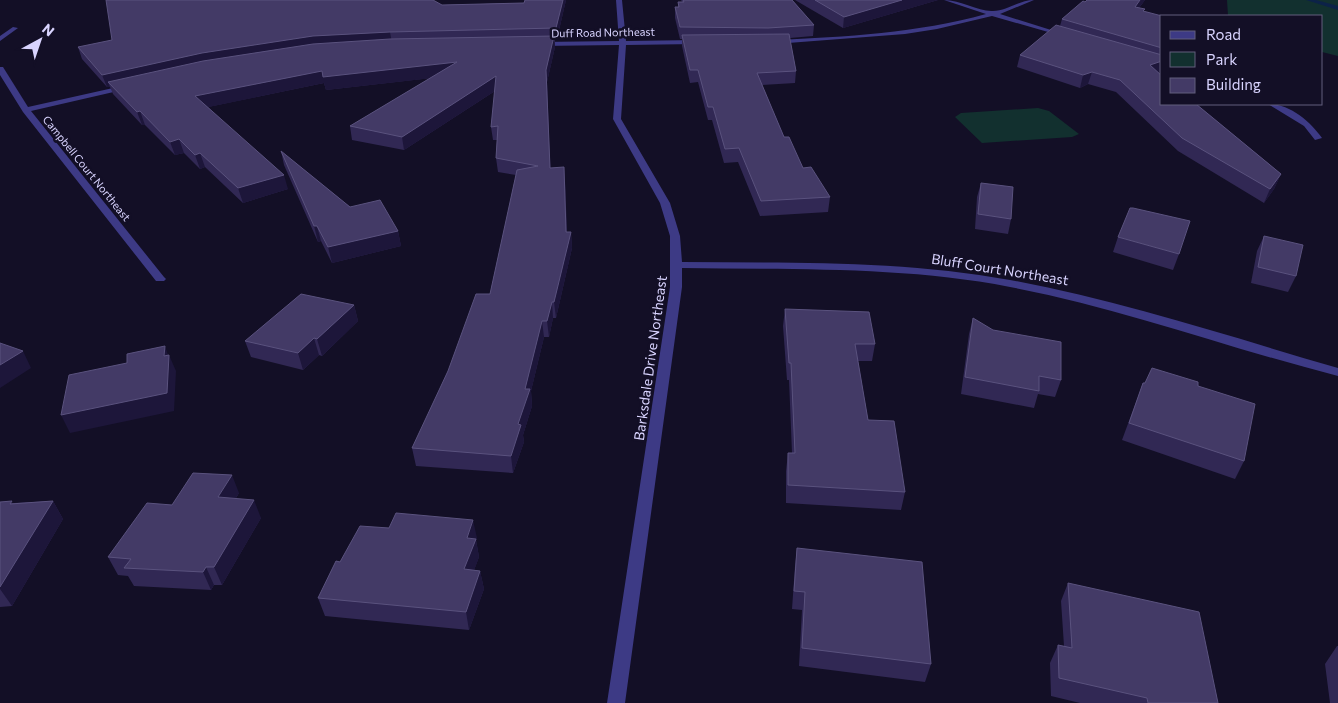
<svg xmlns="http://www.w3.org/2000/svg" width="1338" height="703" font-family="Commissioner,sans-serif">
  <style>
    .green { fill: #12302f }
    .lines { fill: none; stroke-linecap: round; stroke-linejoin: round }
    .stream { fill: #0c2248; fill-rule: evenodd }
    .minor { fill: #3d3a85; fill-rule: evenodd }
    .wall { fill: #312854 }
    .shaded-wall { fill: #1d163a }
    .building { fill: #433a66; stroke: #5a527e }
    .labels { text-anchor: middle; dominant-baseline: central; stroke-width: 5; stroke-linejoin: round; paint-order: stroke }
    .far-street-label { font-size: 11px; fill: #d9d4ff; stroke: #130f26 }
    .street-label { font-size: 14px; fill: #d9d4ff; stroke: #130f26 }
  </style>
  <rect width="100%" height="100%" fill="#130f26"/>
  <path class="green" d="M 1227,0 L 1338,0 L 1338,56 L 1322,52 L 1322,16 L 1228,16 Z
    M 1038,108 L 1049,111 L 1079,134 L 1072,137 L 982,143 L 955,117 L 961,113 Z"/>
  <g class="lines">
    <path class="stream" d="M 1306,0 L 1316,0 L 1338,6 L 1338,10 Z"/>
    <path class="minor" d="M 616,0 L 622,0 L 626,41 L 697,40 L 700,42 L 697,44 L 626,45 L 621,119 L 670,203 L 680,236 L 682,262 C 791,263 902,260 1010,280 C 1119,300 1231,337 1338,368 L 1338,376 C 1228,348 1121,308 1010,287 C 902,266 791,270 682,268 L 682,287 L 625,703 L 607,703 L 670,287 L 670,236 L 660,203 L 613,119 L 619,45 L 540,46 L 536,44 L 540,42 L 619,41 Z
      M 944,0 C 961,0 979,12 993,11 C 1007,11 1019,0 1034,0 L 1000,14 L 1067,35 L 1062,36 L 992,16 L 937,29 L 905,34 L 775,44 L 772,42 L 775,40 C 846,37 917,33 986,14 Z
      M 13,27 L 18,28 L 0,41 L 0,36 Z
      M 0,67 L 3,67 L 28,107 L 131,84 L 131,88 L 31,111 L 164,277 L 166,279 L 164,281 L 156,281 L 23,112 L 0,75 Z
      M 1268,104 C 1289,103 1311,122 1322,138 L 1315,140 L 1304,126 Z"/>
  </g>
  <path class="wall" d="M 525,0 L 566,0 L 557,39 L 555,40 L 555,47 L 547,82 L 550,168 L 565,181 L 567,232 L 571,232 L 572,248 L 556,318 L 553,318 L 549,337 L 544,337 L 531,391 L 532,406 L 523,435 L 524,442 L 513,473 L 416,466 L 412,448 L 490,294 L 516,175 L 498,172 L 496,158 L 497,140 L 493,140 L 491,127 L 495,91 L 404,150 L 352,140 L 350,126 L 431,78 L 326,90 L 324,83 L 208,107 L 288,189 L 243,203 L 205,167 L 200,169 L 184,153 L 175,155 L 145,125 L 142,125 L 113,94 L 110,87 L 107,87 L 82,59 L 78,47 L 442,5 L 524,3 Z
    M 681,0 L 792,0 L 814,25 L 813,36 L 790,38 L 796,71 L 795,83 L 762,85 L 784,137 L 803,168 L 830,197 L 828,212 L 760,216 L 738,162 L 724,163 L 712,120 L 708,120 L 698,82 L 690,83 L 682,46 L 682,39 L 680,39 L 675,18 L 675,7 L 678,7 L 678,2 L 682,2 Z
    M 795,0 L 938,0 L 843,28 Z
    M 1087,0 L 1145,0 L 1139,8 L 1144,12 L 1162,16 L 1162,71 L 1158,73 L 1281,174 L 1274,189 L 1264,203 L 1178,151 L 1116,92 L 1088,84 L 1080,88 L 1017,67 L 1020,55 L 1060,26 L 1062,19 Z
    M 281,151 L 350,207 L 398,231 L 401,246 L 332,263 L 321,241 L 318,242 L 284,165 Z
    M 981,183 L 1011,219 L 1008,234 L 975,229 L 977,197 Z
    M 1264,236 L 1296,276 L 1288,292 L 1251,283 L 1257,251 Z
    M 1118,237 L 1179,254 L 1173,270 L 1113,252 Z
    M 354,305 L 358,321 L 322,356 L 319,355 L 303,370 L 251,357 L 245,341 Z
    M 785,309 L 875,344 L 872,361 L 858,361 L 868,420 L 905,492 L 901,510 L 786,503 L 786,471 L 788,453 L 792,453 L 789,380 L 787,380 L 783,326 Z
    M 973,318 L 1061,380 L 1055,397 L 1038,394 L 1034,408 L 961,394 L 969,334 Z
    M 1143,383 L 1145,383 L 1244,461 L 1235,479 L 1122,440 Z
    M 239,493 L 236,498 L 261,518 L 222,585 L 214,585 L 211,590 L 134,586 L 128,576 L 118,575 L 108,557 L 172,505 Z
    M 53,501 L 63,519 L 12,606 L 0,607 L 0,502 L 14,503 Z
    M 477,538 L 476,540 L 479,557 L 474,570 L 480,571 L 484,589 L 469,630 L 325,616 L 318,598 L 340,562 Z
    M 797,548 L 931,664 L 925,682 L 799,666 L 802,610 L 792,609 L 795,566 Z
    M 1068,583 L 1218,703 L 1080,703 L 1051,696 L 1050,663 L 1058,645 L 1064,646 L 1061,601 Z
    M 1337,646 L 1338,646 L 1338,703 L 1330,703 L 1325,664 Z"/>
  <path class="shaded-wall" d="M 563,0 L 566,0 L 557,39 L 556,28 Z
    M 902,0 L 938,0 L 843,28 L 844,17 Z
    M 1140,0 L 1145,0 L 1131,18 L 1135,7 Z
    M 390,32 L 392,43 L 108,82 L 110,87 L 107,87 L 102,75 L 202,53 L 313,36 Z
    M 554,36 L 555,47 L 547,82 L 551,182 L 550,168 L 546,70 Z
    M 1162,61 L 1162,71 L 1146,78 L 1150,65 Z
    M 457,62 L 459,75 L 326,90 L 324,83 L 199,109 L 195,96 L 322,71 Z
    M 1092,72 L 1088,84 L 1080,88 L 1083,75 Z
    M 496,76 L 498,89 L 404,150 L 402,137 Z
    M 140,111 L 145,125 L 142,125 L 137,112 Z
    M 179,139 L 184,153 L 175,155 L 170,142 Z
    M 200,153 L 205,167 L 200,169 L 195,155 Z
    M 564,167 L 565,181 L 567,248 L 566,232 Z
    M 1281,174 L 1274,189 L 1264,203 L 1270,189 Z
    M 284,175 L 288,189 L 243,203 L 238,188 Z
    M 314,226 L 317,226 L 321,241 L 318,242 Z
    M 398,231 L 401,246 L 332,263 L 328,247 Z
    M 571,232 L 572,248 L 556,318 L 554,302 Z
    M 552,302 L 553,318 L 549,337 L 547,321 Z
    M 354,305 L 358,321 L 322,356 L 317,339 Z
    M 542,321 L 544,337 L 531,391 L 532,406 L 523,435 L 524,442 L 513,473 L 511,456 L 525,389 Z
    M 314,338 L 319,355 L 303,370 L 298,353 Z
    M 165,346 L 169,358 L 169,355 L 176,371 L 174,411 L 70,433 L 61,415 L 164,356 Z
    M 23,351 L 31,368 L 0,388 L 0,365 Z
    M 232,475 L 239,493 L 225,515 L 218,497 Z
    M 254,500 L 261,518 L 222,585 L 214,567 Z
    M 53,501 L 63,519 L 12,606 L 0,589 L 0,587 Z
    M 473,520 L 477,538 L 476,540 L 479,557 L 468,587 L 464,569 L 467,538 Z
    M 206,567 L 214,585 L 211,590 L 203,572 Z
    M 480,571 L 484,589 L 469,630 L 466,612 Z"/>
  <path class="building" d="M 106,0 L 433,0 L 442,5 L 524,3 L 525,0 L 563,0 L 556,28 L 390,32 L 313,36 L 202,53 L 102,75 L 78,47 L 112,40 Z
    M 683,0 L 792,0 L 814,25 L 768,28 L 680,27 L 675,7 L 679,7 L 678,2 L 684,2 Z
    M 815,0 L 902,0 L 844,17 Z
    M 1087,0 L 1140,0 L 1135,7 L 1145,9 L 1143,11 L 1162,16 L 1162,48 L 1062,19 L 1083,1 L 1085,2 Z
    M 1056,25 L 1162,55 L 1162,61 L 1150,65 L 1162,76 L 1162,104 L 1196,104 L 1281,174 L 1270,189 L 1182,138 L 1120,80 L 1092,72 L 1083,75 L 1020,55 Z
    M 789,34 L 796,71 L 757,73 L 784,137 L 789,137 L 803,168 L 811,167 L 830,197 L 761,201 L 739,148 L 725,149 L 713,107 L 708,107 L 698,70 L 690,70 L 682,35 Z
    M 554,36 L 546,70 L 550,168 L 564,167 L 566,232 L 571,232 L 554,302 L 552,302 L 547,321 L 542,321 L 525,389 L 530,389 L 518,424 L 521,425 L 511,456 L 412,448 L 448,371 L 476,294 L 490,294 L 517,170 L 538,166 L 496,158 L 498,126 L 491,127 L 496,76 L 402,137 L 350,126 L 457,62 L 323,77 L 322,71 L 195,96 L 284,175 L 238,188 L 200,153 L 195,155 L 179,139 L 170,142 L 140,111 L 137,112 L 108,82 L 203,61 L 313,44 L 390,39 Z
    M 281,151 L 350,207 L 380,200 L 398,231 L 328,247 L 317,226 L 314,226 Z
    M 981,183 L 1013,187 L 1011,219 L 978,214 Z
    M 1130,208 L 1133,208 L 1190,221 L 1179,254 L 1118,237 Z
    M 1264,236 L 1303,245 L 1296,276 L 1258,267 Z
    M 301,294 L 354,305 L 317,339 L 314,338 L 298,353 L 245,341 Z
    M 785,309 L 869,312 L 875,344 L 855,344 L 868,420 L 894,421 L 905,492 L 788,485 L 788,453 L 795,453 L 791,363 L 789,363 Z
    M 973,318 L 993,330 L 1061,342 L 1061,380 L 1039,376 L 1039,391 L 965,377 Z
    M 0,343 L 23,351 L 0,365 Z
    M 165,346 L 164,356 L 169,355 L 167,393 L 61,415 L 69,375 L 127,363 L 127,354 Z
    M 1152,368 L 1198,382 L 1198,386 L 1255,404 L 1244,461 L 1129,423 L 1143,383 L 1145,383 Z
    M 193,473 L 232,475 L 218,497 L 254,500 L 214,567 L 206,567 L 203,572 L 124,568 L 131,559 L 108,557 L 147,503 L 172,505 Z
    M 12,501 L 10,504 L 53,501 L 0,587 L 0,502 Z
    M 396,513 L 473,520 L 467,538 L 476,539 L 464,569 L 480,571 L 466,612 L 318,598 L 336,561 L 340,562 L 360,526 L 389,528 Z
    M 797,548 L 922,562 L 931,664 L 802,648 L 805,592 L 794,591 Z
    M 1068,583 L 1199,612 L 1218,703 L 1148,703 L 1147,698 L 1059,678 L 1058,645 L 1072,648 Z"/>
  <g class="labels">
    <g class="far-street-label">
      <text transform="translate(603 32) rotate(-1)">Duff Road Northeast</text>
      <text transform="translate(87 168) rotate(51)">Campbell Court Northeast</text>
    </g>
    <g class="street-label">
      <text transform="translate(1000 269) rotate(9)">Bluff Court Northeast</text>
      <text transform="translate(650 358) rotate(-82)">Barksdale Drive Northeast</text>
    </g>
  </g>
  <rect x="1160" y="15" width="162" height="90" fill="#130f26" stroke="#625e7d"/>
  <rect x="1170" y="31" width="25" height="8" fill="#3d3a85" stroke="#625e7d"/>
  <text x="1206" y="40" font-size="15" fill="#d9d4ff">Road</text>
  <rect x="1170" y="52" width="25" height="15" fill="#12302f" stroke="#625e7d"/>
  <text x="1206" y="65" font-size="15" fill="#d9d4ff">Park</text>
  <rect x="1170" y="78" width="25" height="15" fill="#433a66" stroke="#625e7d"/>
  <text x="1206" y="90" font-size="15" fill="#d9d4ff">Building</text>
  <g transform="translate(40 40) rotate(40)" stroke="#130f26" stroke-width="4" paint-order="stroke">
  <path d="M0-4L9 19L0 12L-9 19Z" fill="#d9d4ff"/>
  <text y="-8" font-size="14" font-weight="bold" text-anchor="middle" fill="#d9d4ff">N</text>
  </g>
</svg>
